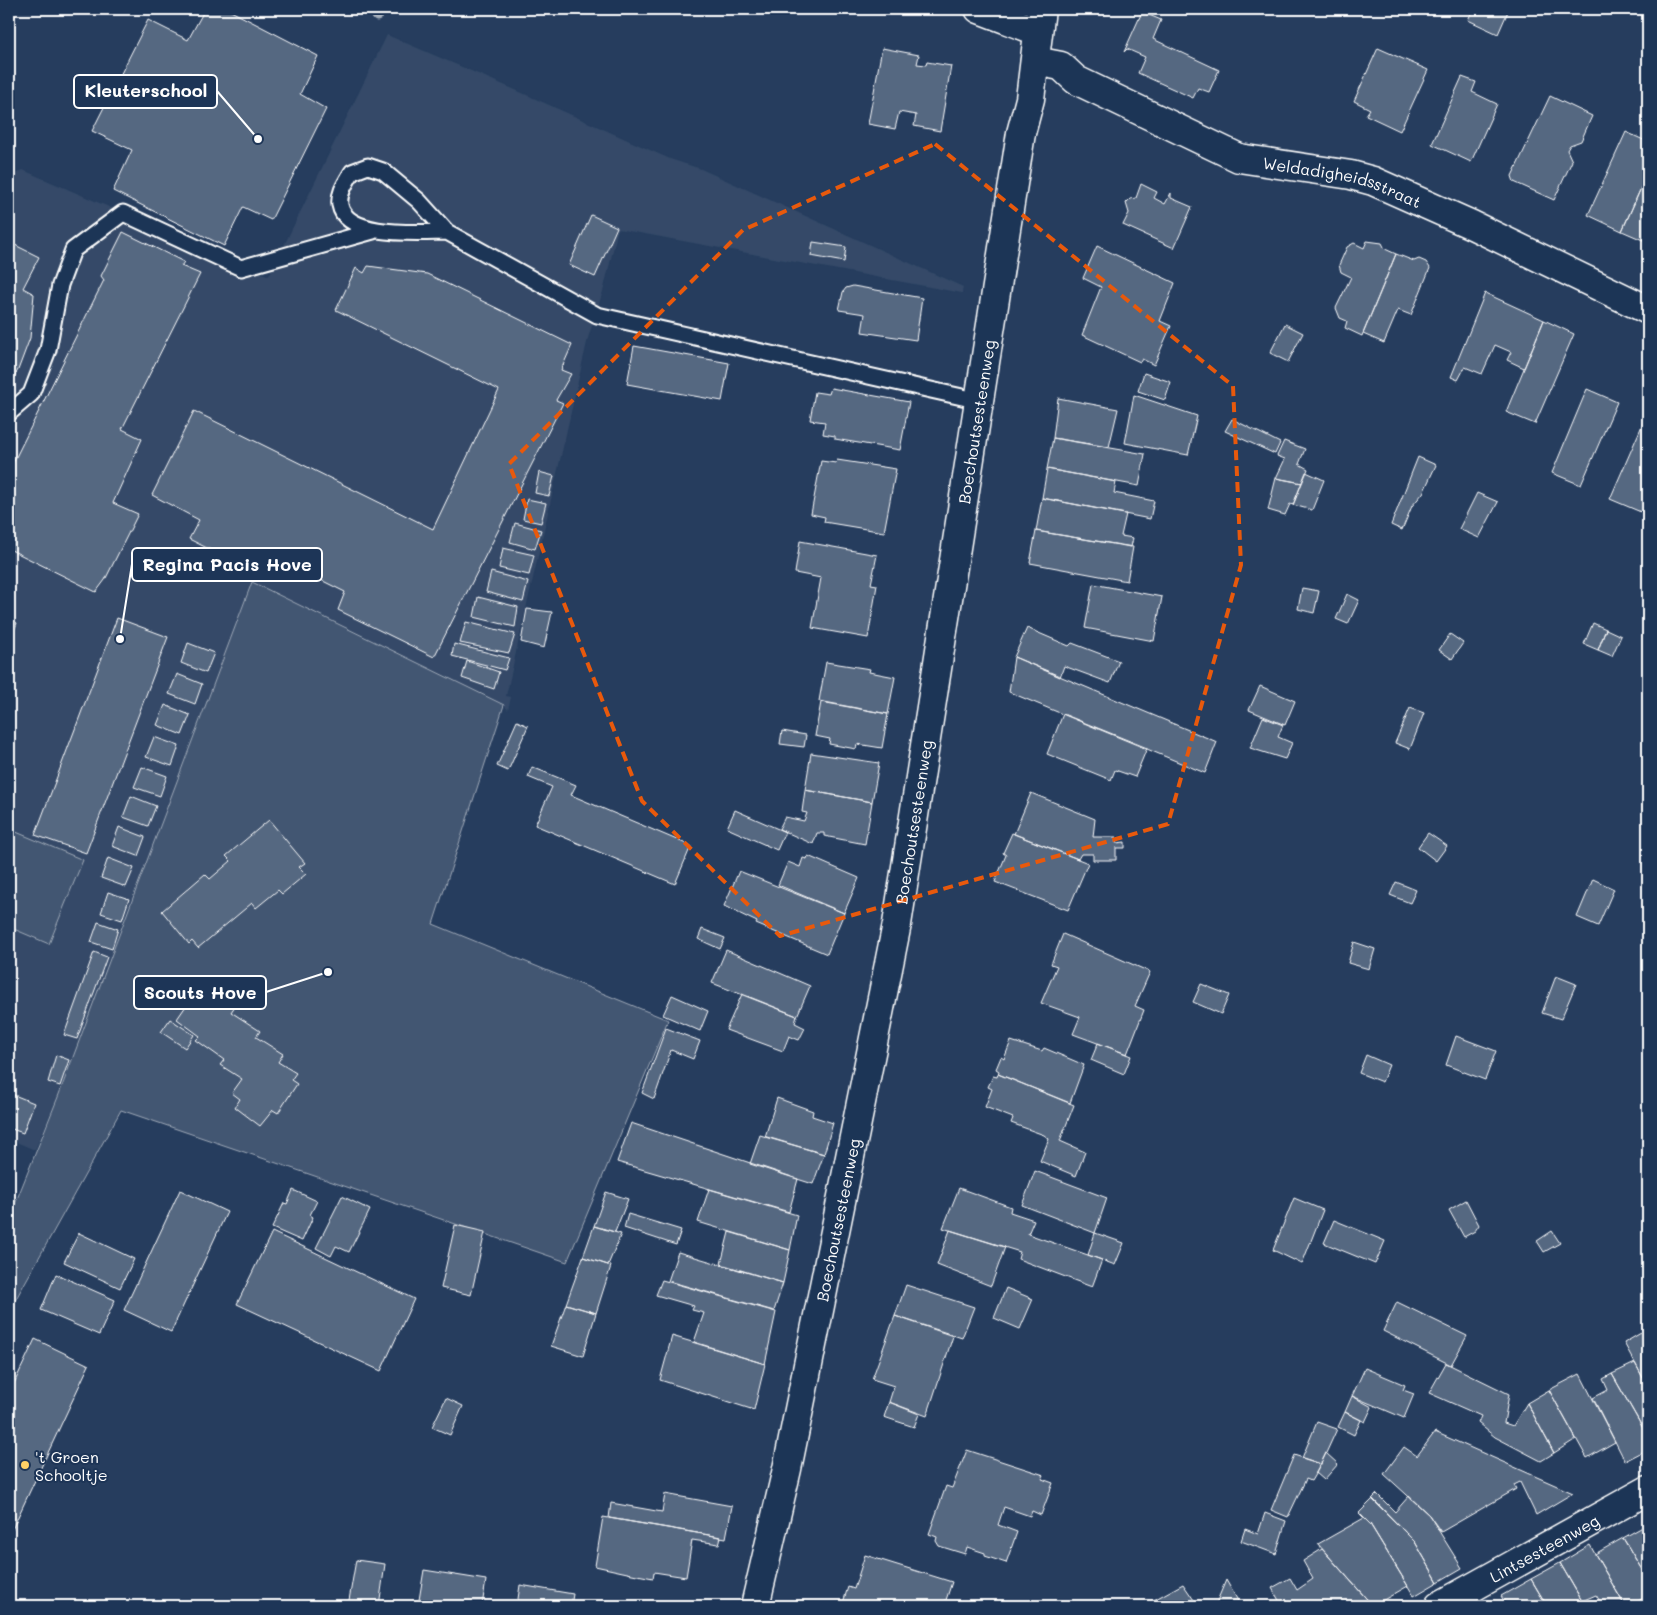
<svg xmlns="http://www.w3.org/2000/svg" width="1657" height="1615" font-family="Mali,sans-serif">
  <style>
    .built { fill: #344a68 }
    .green { fill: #425672; stroke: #a0aab8 }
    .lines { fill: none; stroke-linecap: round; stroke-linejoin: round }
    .stream { stroke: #a4aebb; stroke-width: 11 }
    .building { fill: #556781; stroke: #fff }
    .service-casing { stroke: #fff; stroke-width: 19 }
    .minor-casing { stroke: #fff; stroke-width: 31 }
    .tertiary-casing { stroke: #fff; stroke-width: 31 }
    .service { stroke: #1d3557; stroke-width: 15 }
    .minor { stroke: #1d3557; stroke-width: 28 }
    .tertiary { stroke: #1d3557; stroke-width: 28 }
    .marked { fill: none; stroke: #e8590c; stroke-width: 4; stroke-dasharray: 10 6; stroke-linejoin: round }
    .poi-dot { fill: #ffd166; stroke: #1d3557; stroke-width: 2 }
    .labels { text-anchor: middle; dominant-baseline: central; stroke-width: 4; stroke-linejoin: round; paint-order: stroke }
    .street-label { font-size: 16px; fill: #fff; stroke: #1d3557 }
    .poi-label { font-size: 16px; fill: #fff; stroke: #1d3557; text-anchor: start }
    .leader { fill: none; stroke: #fff; stroke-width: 2 }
    .callout-dot { fill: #fff; stroke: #1d3557; stroke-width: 2 }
    .callout { fill: #1d3557; stroke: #fff; stroke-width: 2 }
    .callout-label { font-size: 18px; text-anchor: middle; font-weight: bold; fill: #fff }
  </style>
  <rect width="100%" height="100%" fill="#263d5e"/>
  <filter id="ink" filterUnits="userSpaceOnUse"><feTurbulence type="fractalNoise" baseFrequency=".02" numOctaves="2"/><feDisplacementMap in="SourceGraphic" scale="10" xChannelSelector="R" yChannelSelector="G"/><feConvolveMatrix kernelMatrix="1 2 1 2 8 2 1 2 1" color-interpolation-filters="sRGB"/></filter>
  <g filter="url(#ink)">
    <path class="built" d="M 387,35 L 520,92 L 670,159 L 701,169 L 963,287 L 962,293 L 618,229 L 604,288 L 588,338 L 506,696 L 511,697 L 508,710 L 504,705 L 252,582 L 58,1097 L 35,1150 L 9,1139 L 9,177 L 23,170 L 269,276 Z"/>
    <path class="green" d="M 252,582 L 504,705 L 433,924 L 668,1020 L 567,1262 L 121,1110 L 12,1306 L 9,1305 L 9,1219 L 58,1097 Z
      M 9,829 L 83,860 L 49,944 L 9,927 Z"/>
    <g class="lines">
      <path class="stream" d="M 377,16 L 380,9"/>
    </g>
    <path class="building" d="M 205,9 L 227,9 L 318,56 L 300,94 L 326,109 L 271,220 L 243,207 L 224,246 L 113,191 L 132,150 L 92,131 L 148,20 L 188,40 Z
      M 1473,9 L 1509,9 L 1498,34 L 1468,20 Z
      M 1142,12 L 1161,20 L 1153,39 L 1219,70 L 1209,92 L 1198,88 L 1193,98 L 1138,73 L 1145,57 L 1127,49 L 1124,52 Z
      M 882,48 L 919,55 L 917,64 L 926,65 L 927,62 L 951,66 L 940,131 L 914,126 L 916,115 L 899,112 L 895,129 L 868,124 Z
      M 1378,48 L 1428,70 L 1400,131 L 1366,115 L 1370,109 L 1354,101 Z
      M 1462,77 L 1476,82 L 1472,92 L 1497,104 L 1471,162 L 1432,144 Z
      M 1550,96 L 1592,116 L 1581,141 L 1570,145 L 1567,150 L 1572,161 L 1554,200 L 1514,182 L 1512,176 Z
      M 1626,132 L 1648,142 L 1648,172 L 1622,231 L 1588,215 Z
      M 1648,172 L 1648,237 L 1645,241 L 1622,231 Z
      M 1141,184 L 1157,192 L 1154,198 L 1165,204 L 1171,193 L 1171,198 L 1192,207 L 1174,248 L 1123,225 L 1129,213 L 1126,203 L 1130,199 L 1136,198 Z
      M 591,215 L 617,227 L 595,277 L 569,265 Z
      M 123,232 L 184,262 L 181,266 L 200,274 L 122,429 L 142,439 L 113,503 L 138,514 L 105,580 L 96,592 L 9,549 L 9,471 L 104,280 L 101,276 Z
      M 1367,241 L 1382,243 L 1385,249 L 1396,254 L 1362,336 L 1345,328 L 1347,321 L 1340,318 L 1336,308 L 1351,277 L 1341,272 L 1339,265 L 1347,247 L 1354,243 L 1364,248 Z
      M 9,242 L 39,257 L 23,288 L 34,294 L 30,338 L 18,370 L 9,385 Z
      M 813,242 L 846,247 L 844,262 L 811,256 Z
      M 1097,246 L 1175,283 L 1160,321 L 1171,326 L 1154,365 L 1142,359 L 1140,362 L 1082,335 L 1101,287 L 1083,278 Z
      M 1396,254 L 1414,261 L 1419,259 L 1426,262 L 1430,268 L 1411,315 L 1398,310 L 1384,343 L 1363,334 Z
      M 368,266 L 427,274 L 572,345 L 561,370 L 571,374 L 556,400 L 563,403 L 434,657 L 338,610 L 345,592 L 257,548 L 247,568 L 189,539 L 199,520 L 152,495 L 194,411 L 433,529 L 499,390 L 336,310 L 356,268 L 364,273 Z
      M 853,286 L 922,298 L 916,340 L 862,332 L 865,314 L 839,310 L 843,292 L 846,288 Z
      M 1485,293 L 1544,320 L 1524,368 L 1507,360 L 1511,352 L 1495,345 L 1482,374 L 1465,367 L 1458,380 L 1451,377 Z
      M 1544,320 L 1574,334 L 1535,424 L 1506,412 Z
      M 1285,324 L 1303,333 L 1288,362 L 1270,353 Z
      M 634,346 L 729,363 L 722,401 L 627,384 Z
      M 1144,373 L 1171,382 L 1165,400 L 1138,391 Z
      M 831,388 L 909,402 L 900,450 L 835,439 L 835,436 L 823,434 L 825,422 L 810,420 L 815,392 L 829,394 Z
      M 1587,389 L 1617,402 L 1581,485 L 1552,473 Z
      M 1134,395 L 1197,416 L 1188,455 L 1125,443 Z
      M 1058,398 L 1118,409 L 1109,447 L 1053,438 Z
      M 1647,414 L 1648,415 L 1648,515 L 1610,499 Z
      M 1232,419 L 1280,443 L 1275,454 L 1225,431 Z
      M 1053,438 L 1145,454 L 1139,486 L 1047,469 Z
      M 1284,441 L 1305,449 L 1299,464 L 1308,469 L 1302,483 L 1276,478 L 1285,459 L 1277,456 Z
      M 1418,457 L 1436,465 L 1423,493 L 1412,506 L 1402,530 L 1391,525 Z
      M 837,460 L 896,469 L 884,532 L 824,522 L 825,517 L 811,514 L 821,461 L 836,463 Z
      M 1047,469 L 1116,482 L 1114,493 L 1154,501 L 1150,519 L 1042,498 Z
      M 539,472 L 554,476 L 549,496 L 535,493 Z
      M 1306,472 L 1324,480 L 1312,510 L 1293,505 Z
      M 1276,478 L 1302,483 L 1293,505 L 1290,504 L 1285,515 L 1268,510 Z
      M 1477,493 L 1498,502 L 1479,538 L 1459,529 Z
      M 1042,498 L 1126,514 L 1121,536 L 1133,538 L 1131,547 L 1036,531 Z
      M 527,499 L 546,503 L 541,523 L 523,519 Z
      M 515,523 L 541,530 L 535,549 L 510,542 Z
      M 1036,531 L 1133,547 L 1127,581 L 1030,563 Z
      M 800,541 L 877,555 L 871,584 L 877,585 L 868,638 L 812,628 L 821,578 L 795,573 Z
      M 503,548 L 534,555 L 529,575 L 499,568 Z
      M 491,572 L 528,582 L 523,602 L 486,592 Z
      M 1093,584 L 1162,597 L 1154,641 L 1085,628 Z
      M 1302,588 L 1319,591 L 1314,613 L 1298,609 Z
      M 1347,594 L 1359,600 L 1348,624 L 1336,619 Z
      M 478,597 L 518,607 L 515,627 L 474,617 Z
      M 527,609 L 552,612 L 544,648 L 521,642 Z
      M 117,618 L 168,637 L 86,853 L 35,835 Z
      M 9,619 L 17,623 L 9,643 Z
      M 466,622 L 515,634 L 509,653 L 460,643 Z
      M 1593,623 L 1606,629 L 1598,650 L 1584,644 Z
      M 1027,628 L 1069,646 L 1072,643 L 1119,661 L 1110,683 L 1064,666 L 1060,677 L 1014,657 Z
      M 1606,629 L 1621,636 L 1612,656 L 1598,650 Z
      M 1450,634 L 1463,643 L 1452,659 L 1439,650 Z
      M 188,643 L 214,653 L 206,673 L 181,663 Z
      M 454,644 L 509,658 L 505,670 L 452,656 Z
      M 1014,657 L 1217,742 L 1205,773 L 1009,692 Z
      M 467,661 L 499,672 L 494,689 L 462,678 Z
      M 826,662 L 870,669 L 869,672 L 895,677 L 888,714 L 819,701 Z
      M 177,674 L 202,684 L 195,704 L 169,694 Z
      M 1260,686 L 1295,701 L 1285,725 L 1249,710 Z
      M 821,702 L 888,714 L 882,748 L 857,744 L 856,749 L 829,744 L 830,739 L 815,736 Z
      M 165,705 L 190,715 L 182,735 L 157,725 Z
      M 1410,708 L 1424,713 L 1410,749 L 1395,743 Z
      M 1063,714 L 1147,748 L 1135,777 L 1115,770 L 1111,780 L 1047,754 Z
      M 1263,717 L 1283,725 L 1278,737 L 1292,743 L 1285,759 L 1250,748 Z
      M 517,721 L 528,726 L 508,771 L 497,766 Z
      M 782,731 L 806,735 L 804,747 L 780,744 Z
      M 154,737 L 179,746 L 172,766 L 146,757 Z
      M 811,753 L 879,763 L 872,802 L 805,790 Z
      M 142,767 L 167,776 L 160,796 L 134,787 Z
      M 532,767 L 576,785 L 571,795 L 691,846 L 675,884 L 535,825 L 552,787 L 528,777 Z
      M 805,790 L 872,802 L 865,844 L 824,836 L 824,833 L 817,833 L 813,844 L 779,829 L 785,817 L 804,821 L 807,813 L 802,812 Z
      M 1031,793 L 1095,819 L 1093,837 L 1116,837 L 1116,843 L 1125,842 L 1125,848 L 1116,848 L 1116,860 L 1093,860 L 1093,854 L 1081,854 L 1078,859 L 1014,834 Z
      M 131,796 L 156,806 L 148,826 L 123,817 Z
      M 735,810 L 785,832 L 777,850 L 727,828 Z
      M 269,820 L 305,863 L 299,867 L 306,874 L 282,894 L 278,890 L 256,908 L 252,903 L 198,948 L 192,941 L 189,944 L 162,911 L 205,874 L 210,879 L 231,861 L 226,856 Z
      M 119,827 L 145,837 L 138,856 L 112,846 Z
      M 1012,833 L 1088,863 L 1068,910 L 995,882 L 1006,855 L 1003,853 Z
      M 1428,833 L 1447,846 L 1436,861 L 1418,847 Z
      M 808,856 L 859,878 L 844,913 L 778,885 L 788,862 L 800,867 L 803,858 L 807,859 Z
      M 108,858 L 134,868 L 126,887 L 101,878 Z
      M 739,871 L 844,913 L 827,954 L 756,924 L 757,922 L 724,906 Z
      M 1593,879 L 1614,889 L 1598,926 L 1577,917 Z
      M 1396,882 L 1416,890 L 1410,903 L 1390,895 Z
      M 108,892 L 129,899 L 122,920 L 101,913 Z
      M 98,922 L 118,929 L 112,949 L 91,942 Z
      M 702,929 L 725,938 L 720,949 L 698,939 Z
      M 1063,934 L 1150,972 L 1135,1006 L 1144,1010 L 1127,1054 L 1073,1034 L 1080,1017 L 1041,1003 L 1057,966 L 1051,964 Z
      M 1354,942 L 1375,949 L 1369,969 L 1348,963 Z
      M 726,950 L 810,986 L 797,1016 L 712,983 Z
      M 94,952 L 107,957 L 77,1039 L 64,1035 Z
      M 1556,976 L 1576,984 L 1561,1019 L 1542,1013 Z
      M 1201,984 L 1229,995 L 1221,1014 L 1193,1002 Z
      M 206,987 L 235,1006 L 231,1012 L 260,1031 L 256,1037 L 283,1054 L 278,1062 L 296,1073 L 291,1080 L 297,1084 L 278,1113 L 273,1110 L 260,1126 L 235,1107 L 240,1099 L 232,1093 L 242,1079 L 220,1065 L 224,1060 L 196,1040 L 200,1036 L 177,1019 L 197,990 L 201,994 Z
      M 742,994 L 797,1016 L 795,1023 L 805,1028 L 799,1040 L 789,1036 L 783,1051 L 726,1030 Z
      M 672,995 L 708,1011 L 700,1031 L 663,1015 Z
      M 170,1019 L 194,1035 L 185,1048 L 161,1032 Z
      M 666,1028 L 700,1041 L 693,1059 L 671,1050 L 654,1099 L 642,1093 Z
      M 1456,1036 L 1496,1051 L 1485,1080 L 1446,1065 Z
      M 1011,1041 L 1042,1051 L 1044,1048 L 1084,1065 L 1070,1103 L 998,1074 L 999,1071 L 996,1069 L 1001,1057 L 1004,1059 Z
      M 1098,1043 L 1131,1056 L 1124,1074 L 1091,1060 Z
      M 56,1055 L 69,1060 L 60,1086 L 48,1082 Z
      M 1366,1055 L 1389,1065 L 1382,1082 L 1359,1073 Z
      M 998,1074 L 1074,1105 L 1060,1141 L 1085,1152 L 1076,1176 L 1040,1161 L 1049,1139 L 1044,1135 L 1011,1123 L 1013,1118 L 985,1107 L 992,1089 L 988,1087 L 993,1076 L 997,1077 Z
      M 9,1093 L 34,1103 L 23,1133 L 9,1128 Z
      M 777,1098 L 813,1111 L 812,1116 L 833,1123 L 824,1154 L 765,1137 Z
      M 631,1123 L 798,1179 L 789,1212 L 617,1162 Z
      M 760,1135 L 824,1154 L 813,1184 L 750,1164 Z
      M 1035,1171 L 1107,1198 L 1095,1233 L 1022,1205 Z
      M 959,1188 L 1011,1207 L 1010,1212 L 1034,1220 L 1028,1234 L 1102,1260 L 1092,1287 L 1018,1259 L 1020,1252 L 943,1228 Z
      M 709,1189 L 797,1215 L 790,1250 L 698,1222 Z
      M 180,1190 L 227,1212 L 171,1332 L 124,1310 Z
      M 293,1190 L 317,1201 L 310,1215 L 313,1217 L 302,1241 L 272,1228 L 284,1203 L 287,1204 Z
      M 606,1192 L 628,1199 L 615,1232 L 594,1226 Z
      M 342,1196 L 370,1210 L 349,1252 L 336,1246 L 331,1256 L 316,1248 Z
      M 1294,1198 L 1323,1210 L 1302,1264 L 1273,1250 Z
      M 1466,1200 L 1479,1225 L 1475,1231 L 1464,1237 L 1449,1210 Z
      M 628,1214 L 681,1230 L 676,1245 L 624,1228 Z
      M 1334,1220 L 1385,1241 L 1375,1264 L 1324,1243 Z
      M 455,1225 L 485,1232 L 471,1295 L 441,1288 Z
      M 594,1226 L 621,1234 L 608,1265 L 583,1257 Z
      M 950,1230 L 1005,1247 L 991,1286 L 937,1265 Z
      M 1552,1231 L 1560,1243 L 1544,1252 L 1537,1241 Z
      M 272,1232 L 414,1299 L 381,1371 L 237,1304 Z
      M 729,1232 L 790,1250 L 783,1283 L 721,1264 Z
      M 79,1233 L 134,1259 L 120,1288 L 64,1262 Z
      M 1095,1233 L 1124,1243 L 1115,1265 L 1088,1255 Z
      M 678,1252 L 783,1283 L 774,1311 L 668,1281 Z
      M 583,1257 L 611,1266 L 596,1313 L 566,1304 Z
      M 56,1274 L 115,1300 L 99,1335 L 41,1310 Z
      M 662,1280 L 776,1312 L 765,1364 L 694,1342 L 704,1313 L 692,1310 L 694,1306 L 656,1295 Z
      M 906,1285 L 974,1307 L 962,1338 L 895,1316 Z
      M 1006,1288 L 1033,1299 L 1020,1329 L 994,1318 Z
      M 1397,1302 L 1467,1336 L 1451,1365 L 1383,1331 Z
      M 566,1304 L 596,1313 L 583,1356 L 551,1346 Z
      M 895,1316 L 953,1336 L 927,1416 L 889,1402 L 894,1386 L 872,1379 Z
      M 1646,1330 L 1648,1334 L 1648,1387 L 1624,1343 Z
      M 672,1336 L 765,1364 L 754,1410 L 660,1380 Z
      M 35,1339 L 89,1365 L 9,1536 L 9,1394 Z
      M 1446,1363 L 1509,1394 L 1504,1423 L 1513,1426 L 1527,1403 L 1554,1453 L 1541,1461 L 1495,1437 L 1478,1423 L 1481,1416 L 1429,1393 Z
      M 1635,1363 L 1648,1387 L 1648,1437 L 1612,1374 Z
      M 1365,1368 L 1405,1385 L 1403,1390 L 1414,1394 L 1404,1418 L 1352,1396 Z
      M 1580,1374 L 1615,1442 L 1587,1458 L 1549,1390 Z
      M 1612,1374 L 1648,1437 L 1648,1449 L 1625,1461 L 1593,1398 L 1608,1390 L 1603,1379 Z
      M 1549,1390 L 1576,1439 L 1554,1453 L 1527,1403 Z
      M 1352,1396 L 1372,1407 L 1365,1422 L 1345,1412 Z
      M 446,1398 L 463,1406 L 450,1435 L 432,1427 Z
      M 889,1402 L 919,1414 L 914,1427 L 884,1417 Z
      M 1345,1412 L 1361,1420 L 1354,1435 L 1338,1427 Z
      M 1317,1422 L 1337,1429 L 1321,1464 L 1302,1458 Z
      M 1435,1432 L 1573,1493 L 1536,1515 L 1520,1482 L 1514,1485 L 1516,1489 L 1441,1532 L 1429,1515 L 1384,1474 L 1404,1447 L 1417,1456 Z
      M 967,1450 L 1044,1475 L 1042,1479 L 1053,1483 L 1041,1515 L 1032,1511 L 1030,1516 L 1004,1507 L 998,1525 L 1017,1532 L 1006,1563 L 985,1556 L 985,1553 L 967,1547 L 965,1554 L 939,1546 L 936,1541 L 937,1537 L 929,1534 L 946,1486 L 952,1488 Z
      M 1326,1453 L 1338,1464 L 1324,1480 L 1316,1473 Z
      M 1294,1455 L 1321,1464 L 1311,1481 L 1306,1479 L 1288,1517 L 1271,1510 Z
      M 665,1494 L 732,1506 L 726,1538 L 609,1518 L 611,1503 L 662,1512 Z
      M 1377,1494 L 1395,1512 L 1409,1496 L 1429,1515 L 1462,1568 L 1438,1582 L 1415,1542 L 1372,1499 Z
      M 1373,1499 L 1415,1542 L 1438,1582 L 1414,1596 L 1370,1524 L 1359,1513 Z
      M 1265,1513 L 1286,1521 L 1276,1554 L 1241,1541 L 1245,1529 L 1258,1534 Z
      M 603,1517 L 609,1518 L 721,1537 L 719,1544 L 692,1540 L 686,1577 L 654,1572 L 653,1578 L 632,1574 L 595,1566 Z
      M 1364,1518 L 1370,1524 L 1408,1586 L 1373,1606 L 1318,1544 Z
      M 1648,1524 L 1648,1580 L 1623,1538 Z
      M 1623,1538 L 1648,1580 L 1648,1596 L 1628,1606 L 1625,1606 L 1595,1554 Z
      M 1590,1545 L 1595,1554 L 1625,1606 L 1603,1606 L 1596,1595 L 1582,1601 L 1560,1563 Z
      M 1322,1549 L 1373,1606 L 1282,1606 L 1272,1588 L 1290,1578 L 1297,1590 L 1313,1579 L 1303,1561 Z
      M 865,1555 L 952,1582 L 944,1606 L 842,1606 L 848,1587 L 854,1589 Z
      M 356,1560 L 385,1564 L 379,1606 L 348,1606 Z
      M 1560,1563 L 1582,1601 L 1585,1606 L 1547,1606 L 1531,1579 Z
      M 424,1570 L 486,1580 L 482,1606 L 418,1606 Z
      M 1531,1579 L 1547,1606 L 1502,1606 L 1506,1604 L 1501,1596 Z
      M 1226,1580 L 1241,1606 L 1215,1606 Z
      M 1183,1584 L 1198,1606 L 1143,1606 Z
      M 520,1585 L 573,1594 L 571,1606 L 517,1606 Z"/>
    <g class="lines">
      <defs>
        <path id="service" d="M 447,232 C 422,232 346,239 340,205 C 338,193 347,181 352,172 L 368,166 L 383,171 L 419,201 L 447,232 L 597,315 L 980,401
          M 9,413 L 31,394 L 48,350 L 60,285 L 73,250 L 123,213 L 241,268 L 373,231"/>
        <g id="minor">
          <path d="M 979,9 L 1037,31"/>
          <path id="s1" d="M 1035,61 L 1061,66 L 1076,80 L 1239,158 L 1351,175 L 1373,181 L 1472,225 L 1648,310"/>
        </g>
        <g id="tertiary">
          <path id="s2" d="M 755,1606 L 787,1469 L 897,924 L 1021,133 L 1030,99 L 1041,9"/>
          <path id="s3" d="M 1439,1606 L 1648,1490"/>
        </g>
      </defs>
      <use href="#service" class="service-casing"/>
      <use href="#minor" class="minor-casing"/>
      <use href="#tertiary" class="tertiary-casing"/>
      <use href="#service" class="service"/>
      <use href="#minor" class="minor"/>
      <use href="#tertiary" class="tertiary"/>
    </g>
  </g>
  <path class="marked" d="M 935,144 L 1233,386 L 1241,565 L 1168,824 L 780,936 L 642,801 L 509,464 L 743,230 Z"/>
  <circle class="poi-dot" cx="25" cy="1465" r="5"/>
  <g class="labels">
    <g class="street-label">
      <text stroke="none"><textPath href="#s1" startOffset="334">Weldadigheidsstraat</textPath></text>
      <text stroke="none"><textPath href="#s2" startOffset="1205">Boechoutsesteenweg</textPath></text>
      <text stroke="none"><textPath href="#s2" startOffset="800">Boechoutsesteenweg</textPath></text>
      <text stroke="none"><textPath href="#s2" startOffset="395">Boechoutsesteenweg</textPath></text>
      <text stroke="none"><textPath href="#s3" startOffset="120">Lintsesteenweg</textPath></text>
    </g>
    <g class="poi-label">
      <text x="35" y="1456">'t Groen<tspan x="35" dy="18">Schooltje</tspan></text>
    </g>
  </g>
  <path class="leader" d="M258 139L217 91M120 639L132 564M328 972L266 992"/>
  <g class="callout-dot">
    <circle cx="258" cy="139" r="5"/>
    <circle cx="120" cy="639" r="5"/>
    <circle cx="328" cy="972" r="5"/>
  </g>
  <g class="callout">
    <rect x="74" y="75" width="143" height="33" rx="5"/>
    <rect x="132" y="548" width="190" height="33" rx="5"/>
    <rect x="134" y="976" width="132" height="33" rx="5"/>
  </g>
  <g class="callout-label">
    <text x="146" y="97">Kleuterschool</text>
    <text x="227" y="571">Regina Pacis Hove</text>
    <text x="200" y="999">Scouts Hove</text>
  </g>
  <rect width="1657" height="1615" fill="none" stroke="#1d3557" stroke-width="30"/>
  <rect x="15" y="15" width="1627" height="1585" fill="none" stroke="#fff" stroke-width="2" filter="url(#ink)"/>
</svg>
